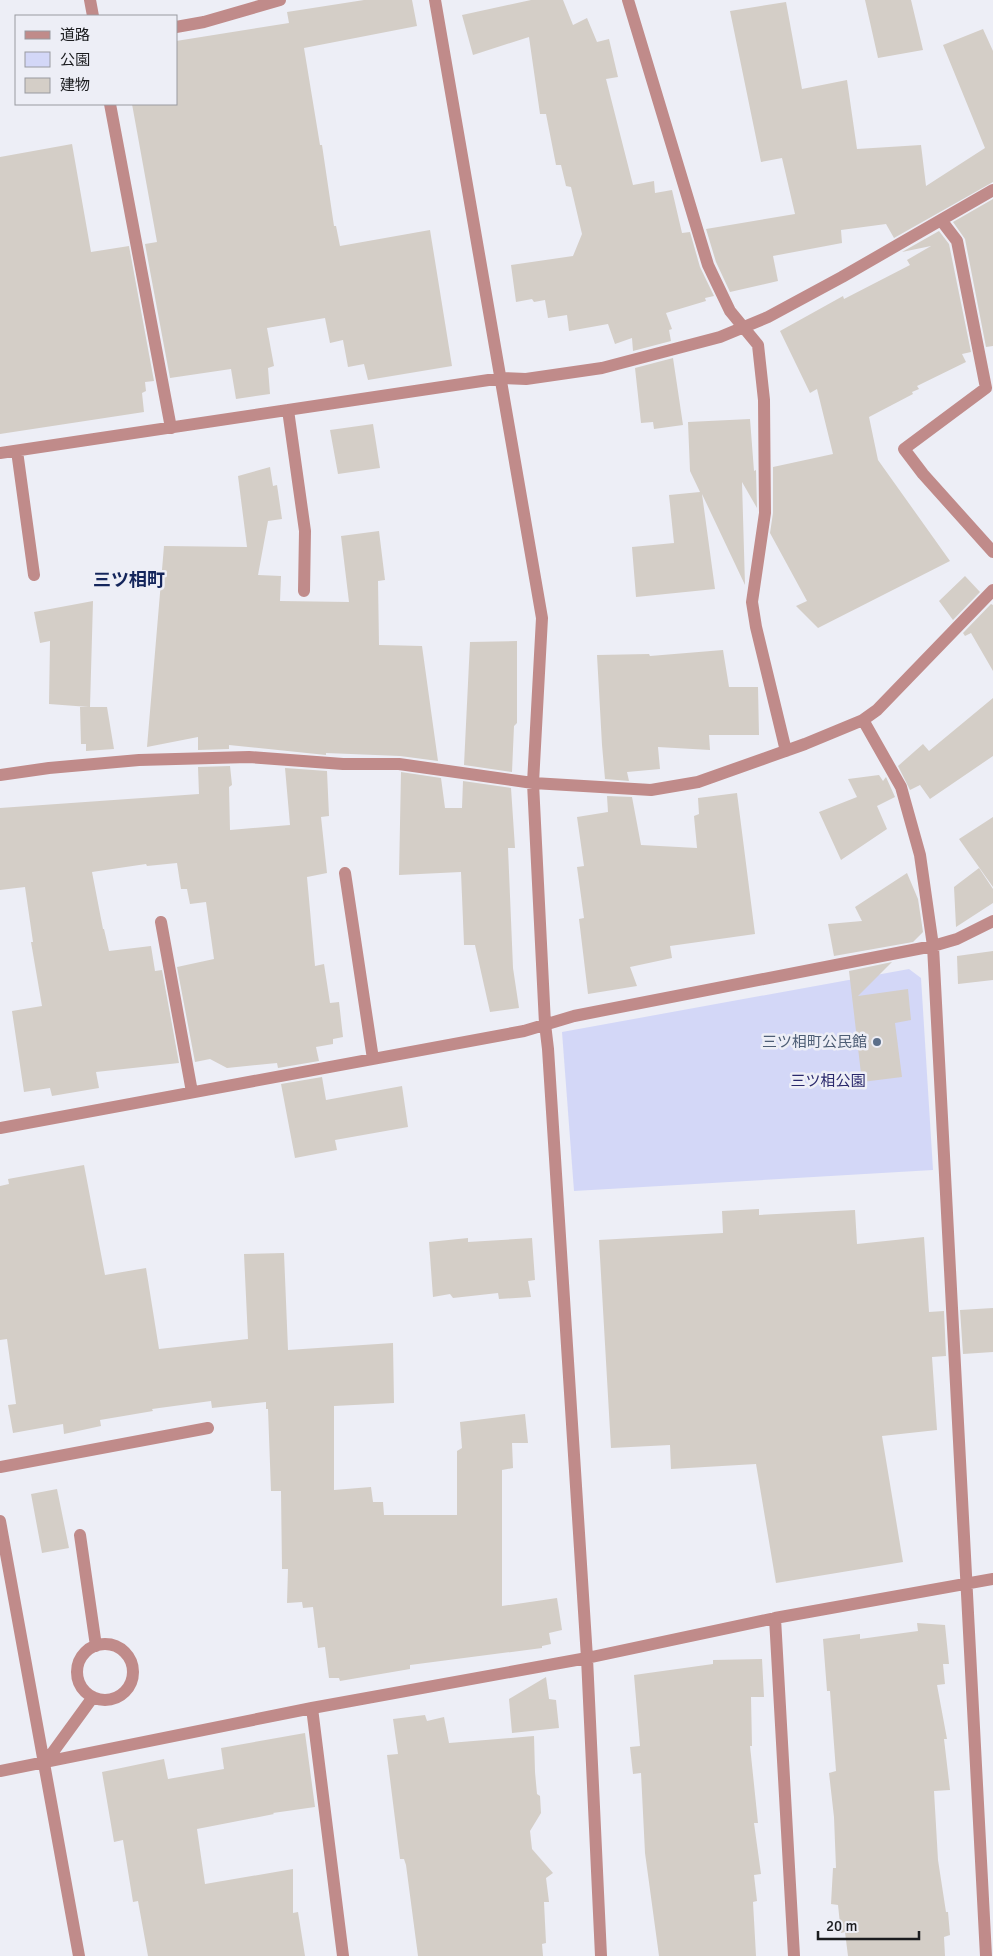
<svg xmlns="http://www.w3.org/2000/svg" width="993" height="1956" font-family="Signika,'Noto Sans JP',sans-serif">
  <style>
    .green { fill: #d3d7f7 }
    .building { fill: #d4cec7 }
    .lines { fill: none; stroke-linecap: round; stroke-linejoin: round }
    .minor { stroke: #c08b8a; stroke-width: 12 }
    .service-dot { fill: #5c6f8a; stroke: #edeef6; stroke-width: 2 }
    .labels { text-anchor: middle; dominant-baseline: central; stroke-width: 5; stroke-linejoin: round; paint-order: stroke }
    .service-label { font-size: 15px; fill: #4e5e75; stroke: #edeef6; text-anchor: end }
    .park-label { font-size: 15px; fill: #2a296c; stroke: #edeef6 }
    .quarter-label { font-size: 18px; font-weight: bold; fill: #14255b; stroke: #edeef6 }
  </style>
  <rect width="100%" height="100%" fill="#edeef6"/>
  <path class="green" d="M 909,969 L 921,978 L 933,1170 L 574,1191 L 562,1032 Z"/>
  <path class="building" d="M 364,0 L 412,0 L 417,26 L 304,48 L 320,145 L 322,145 L 334,226 L 336,226 L 340,246 L 430,230 L 452,366 L 368,380 L 364,364 L 348,367 L 343,340 L 330,343 L 325,318 L 267,328 L 274,366 L 268,368 L 270,394 L 236,399 L 231,369 L 170,378 L 145,244 L 157,242 L 132,104 L 176,104 L 176,41 L 289,23 L 287,12 Z
    M 531,0 L 563,0 L 573,25 L 587,18 L 597,42 L 609,39 L 618,77 L 606,79 L 633,185 L 654,181 L 655,193 L 672,190 L 682,233 L 690,232 L 700,267 L 714,296 L 705,298 L 706,301 L 666,313 L 672,329 L 669,330 L 671,341 L 633,351 L 632,338 L 615,344 L 608,324 L 569,331 L 567,315 L 548,318 L 545,300 L 534,302 L 532,299 L 516,302 L 511,265 L 573,256 L 582,234 L 571,187 L 566,186 L 561,165 L 556,165 L 546,114 L 540,114 L 529,37 L 473,55 L 462,15 Z
    M 865,0 L 911,0 L 923,50 L 878,58 Z
    M 786,2 L 802,89 L 847,80 L 857,149 L 921,145 L 926,186 L 985,148 L 943,45 L 983,29 L 993,51 L 993,182 L 894,238 L 886,224 L 841,230 L 842,243 L 773,256 L 778,281 L 730,292 L 716,262 L 706,229 L 795,214 L 782,158 L 761,162 L 730,11 Z
    M 72,144 L 91,252 L 129,246 L 154,381 L 145,382 L 146,391 L 142,393 L 144,412 L 0,434 L 0,157 Z
    M 993,199 L 993,346 L 986,347 L 965,239 L 953,222 Z
    M 939,231 L 949,244 L 971,352 L 962,354 L 966,362 L 917,386 L 919,389 L 912,392 L 913,394 L 869,417 L 878,460 L 950,561 L 818,628 L 796,606 L 807,601 L 770,533 L 773,513 L 773,467 L 833,454 L 817,389 L 810,393 L 780,331 L 843,296 L 844,299 L 910,265 L 907,260 L 931,246 L 902,252 Z
    M 673,358 L 683,425 L 654,429 L 653,422 L 641,423 L 635,368 Z
    M 750,419 L 754,471 L 756,470 L 757,508 L 742,482 L 745,585 L 702,494 L 715,589 L 636,597 L 632,547 L 674,543 L 669,495 L 700,492 L 690,471 L 688,422 Z
    M 373,424 L 380,468 L 338,474 L 330,430 Z
    M 270,467 L 273,486 L 277,485 L 282,519 L 268,521 L 258,575 L 281,576 L 280,601 L 349,602 L 341,536 L 379,531 L 385,580 L 378,581 L 379,645 L 422,646 L 438,761 L 400,756 L 326,753 L 326,755 L 229,745 L 229,749 L 198,750 L 198,737 L 147,747 L 164,546 L 247,547 L 238,476 Z
    M 965,576 L 980,592 L 953,620 L 939,601 Z
    M 93,601 L 90,707 L 107,707 L 114,749 L 86,751 L 86,744 L 81,744 L 80,707 L 89,707 L 49,704 L 50,641 L 40,643 L 34,612 Z
    M 991,604 L 993,605 L 993,671 L 971,633 L 965,636 L 963,633 Z
    M 517,641 L 517,723 L 514,726 L 512,772 L 464,765 L 470,642 Z
    M 723,650 L 729,687 L 758,687 L 759,735 L 709,735 L 710,750 L 658,747 L 660,769 L 627,772 L 629,781 L 605,779 L 602,745 L 597,655 L 649,654 L 650,656 Z
    M 993,698 L 993,756 L 930,799 L 920,785 L 910,790 L 898,766 L 923,744 L 929,751 Z
    M 230,766 L 232,785 L 229,787 L 230,830 L 290,825 L 285,768 L 327,771 L 329,816 L 321,817 L 327,873 L 307,877 L 315,966 L 324,964 L 330,1003 L 339,1002 L 343,1037 L 333,1039 L 333,1044 L 316,1047 L 319,1061 L 278,1068 L 277,1063 L 227,1068 L 210,1059 L 195,1062 L 177,967 L 214,959 L 206,902 L 190,904 L 187,889 L 181,889 L 177,863 L 147,866 L 146,864 L 92,872 L 103,929 L 104,929 L 109,951 L 151,946 L 155,971 L 162,970 L 179,1063 L 96,1072 L 99,1088 L 52,1096 L 50,1088 L 24,1092 L 12,1011 L 42,1006 L 31,942 L 33,942 L 25,887 L 0,890 L 0,808 L 199,794 L 198,767 Z
    M 401,772 L 441,778 L 445,808 L 462,808 L 463,781 L 511,788 L 515,848 L 508,848 L 513,968 L 519,1008 L 490,1012 L 475,945 L 464,945 L 461,872 L 399,875 Z
    M 879,775 L 883,781 L 886,777 L 895,797 L 877,806 L 887,829 L 841,860 L 819,812 L 857,797 L 848,779 Z
    M 737,793 L 755,934 L 670,946 L 672,958 L 630,967 L 637,986 L 588,994 L 579,919 L 584,918 L 577,867 L 584,866 L 577,817 L 608,812 L 607,796 L 632,797 L 641,845 L 697,848 L 694,816 L 699,814 L 698,798 Z
    M 993,817 L 993,887 L 959,839 Z
    M 979,868 L 993,889 L 993,903 L 956,927 L 954,887 Z
    M 907,873 L 918,899 L 923,932 L 913,942 L 834,956 L 828,924 L 862,921 L 855,907 Z
    M 993,951 L 993,980 L 958,984 L 957,956 Z
    M 892,962 L 858,996 L 908,989 L 911,1020 L 895,1023 L 902,1077 L 862,1082 L 849,971 Z
    M 322,1077 L 326,1100 L 402,1086 L 408,1127 L 335,1140 L 337,1150 L 295,1158 L 281,1084 Z
    M 84,1165 L 105,1275 L 146,1268 L 159,1349 L 248,1339 L 244,1254 L 284,1253 L 288,1350 L 393,1343 L 394,1403 L 334,1406 L 334,1490 L 371,1487 L 373,1502 L 383,1502 L 384,1515 L 457,1515 L 457,1451 L 462,1448 L 460,1422 L 525,1414 L 528,1443 L 512,1443 L 513,1468 L 502,1470 L 502,1606 L 557,1598 L 562,1630 L 549,1633 L 551,1644 L 542,1646 L 542,1648 L 410,1665 L 410,1669 L 340,1681 L 339,1678 L 329,1678 L 325,1647 L 318,1648 L 313,1607 L 303,1608 L 302,1602 L 287,1603 L 288,1569 L 282,1569 L 281,1491 L 271,1491 L 268,1409 L 266,1409 L 266,1402 L 212,1408 L 211,1401 L 152,1409 L 153,1411 L 100,1420 L 101,1426 L 64,1434 L 63,1424 L 13,1433 L 8,1405 L 16,1404 L 7,1339 L 0,1340 L 0,1186 L 9,1184 L 8,1179 Z
    M 759,1209 L 759,1215 L 855,1210 L 857,1244 L 924,1237 L 929,1312 L 944,1311 L 946,1356 L 932,1357 L 937,1430 L 882,1436 L 903,1562 L 776,1583 L 756,1464 L 671,1469 L 670,1445 L 611,1448 L 599,1240 L 723,1233 L 722,1211 Z
    M 468,1238 L 468,1242 L 532,1238 L 535,1280 L 528,1281 L 531,1297 L 499,1299 L 498,1293 L 453,1298 L 450,1294 L 433,1297 L 429,1242 Z
    M 993,1308 L 993,1352 L 963,1354 L 960,1310 Z
    M 57,1489 L 69,1548 L 42,1553 L 31,1494 Z
    M 917,1623 L 945,1625 L 949,1664 L 943,1664 L 945,1684 L 937,1685 L 947,1739 L 944,1739 L 950,1790 L 934,1791 L 938,1860 L 946,1912 L 948,1912 L 950,1935 L 944,1937 L 945,1956 L 848,1956 L 845,1932 L 841,1933 L 838,1905 L 831,1904 L 833,1868 L 836,1868 L 834,1817 L 829,1773 L 836,1771 L 830,1691 L 827,1691 L 823,1639 L 860,1634 L 860,1639 L 918,1631 Z
    M 762,1659 L 764,1697 L 751,1697 L 752,1746 L 750,1746 L 758,1823 L 754,1823 L 761,1874 L 754,1875 L 757,1901 L 753,1902 L 756,1956 L 659,1956 L 645,1853 L 641,1773 L 633,1774 L 630,1747 L 640,1746 L 634,1675 L 713,1664 L 713,1660 Z
    M 546,1677 L 549,1699 L 556,1700 L 559,1728 L 512,1733 L 509,1699 Z
    M 425,1715 L 427,1721 L 444,1717 L 449,1743 L 534,1736 L 535,1772 L 537,1794 L 540,1796 L 541,1813 L 530,1831 L 532,1849 L 553,1873 L 546,1878 L 549,1902 L 544,1902 L 546,1943 L 542,1944 L 543,1956 L 418,1956 L 406,1865 L 404,1859 L 400,1859 L 387,1755 L 398,1754 L 393,1719 Z
    M 305,1733 L 315,1807 L 273,1813 L 274,1814 L 197,1829 L 205,1884 L 293,1869 L 293,1913 L 298,1912 L 305,1956 L 148,1956 L 138,1901 L 133,1902 L 123,1840 L 114,1842 L 102,1772 L 164,1759 L 168,1779 L 224,1769 L 221,1748 Z"/>
  <g class="lines">
    <path class="minor" d="M 90,0 L 93,16
      M 435,0 L 542,618 L 533,783 L 545,1024 L 548,1049 L 587,1658 L 601,1956
      M 628,0 L 708,265 L 730,311 L 758,345 L 764,400 L 765,513 L 752,602 L 756,627 L 786,751
      M 176,27 L 204,22 L 280,0
      M 110,104 L 171,428
      M 941,220 L 957,241 L 986,388 L 904,449 L 923,474 L 993,552
      M 288,410 L 305,531 L 304,591
      M 17,451 L 34,575
      M 0,453 L 502,378 L 526,379 L 602,368 L 720,337 L 768,317 L 842,277 L 993,190
      M 863,720 L 877,710 L 993,590
      M 0,775 L 49,768 L 139,760 L 249,757 L 343,764 L 399,764 L 533,783 L 651,790 L 698,782 L 805,744 L 863,720 L 901,787 L 920,855 L 933,946 L 986,1956
      M 345,873 L 373,1059
      M 161,922 L 192,1092
      M 0,1128 L 524,1031 L 574,1016 L 933,946 L 957,939 L 993,921
      M 0,1467 L 208,1428
      M 0,1521 L 79,1956
      M 80,1535 L 96,1646
      M 775,1618 L 794,1956
      M77 1672a28 28 0 1 1 56 0a28 28 0 1 1-56 0Z
      M 312,1708 L 343,1956
      M 45,1763 L 93,1697
      M 0,1771 L 312,1708 L 587,1658 L 775,1618 L 993,1579"/>
  </g>
  <circle class="service-dot" cx="877" cy="1042" r="5"/>
  <g class="labels">
    <g class="service-label">
      <text x="867" y="1042">三ツ相町公民館</text>
    </g>
    <g class="park-label">
      <text x="828" y="1081">三ツ相公園</text>
    </g>
    <g class="quarter-label">
      <text x="129" y="580">三ツ相町</text>
    </g>
  </g>
  <rect x="15" y="15" width="162" height="90" fill="#edeef6" stroke="#999aa0"/>
  <rect x="25" y="31" width="25" height="8" fill="#c08b8a" stroke="#999aa0"/>
  <text x="60" y="40" font-size="15" fill="#1b1c1f">道路</text>
  <rect x="25" y="52" width="25" height="15" fill="#d3d7f7" stroke="#999aa0"/>
  <text x="60" y="65" font-size="15" fill="#1b1c1f">公園</text>
  <rect x="25" y="78" width="25" height="15" fill="#d4cec7" stroke="#999aa0"/>
  <text x="60" y="90" font-size="15" fill="#1b1c1f">建物</text>
  <path d="M818 1931v8h101v-8" fill="none" stroke="#1b1c1f" stroke-width="2.5"/>
  <text x="826" y="1931" font-size="15" fill="#1b1c1f" stroke="#edeef6" stroke-width="4" paint-order="stroke">20 m</text>
</svg>
